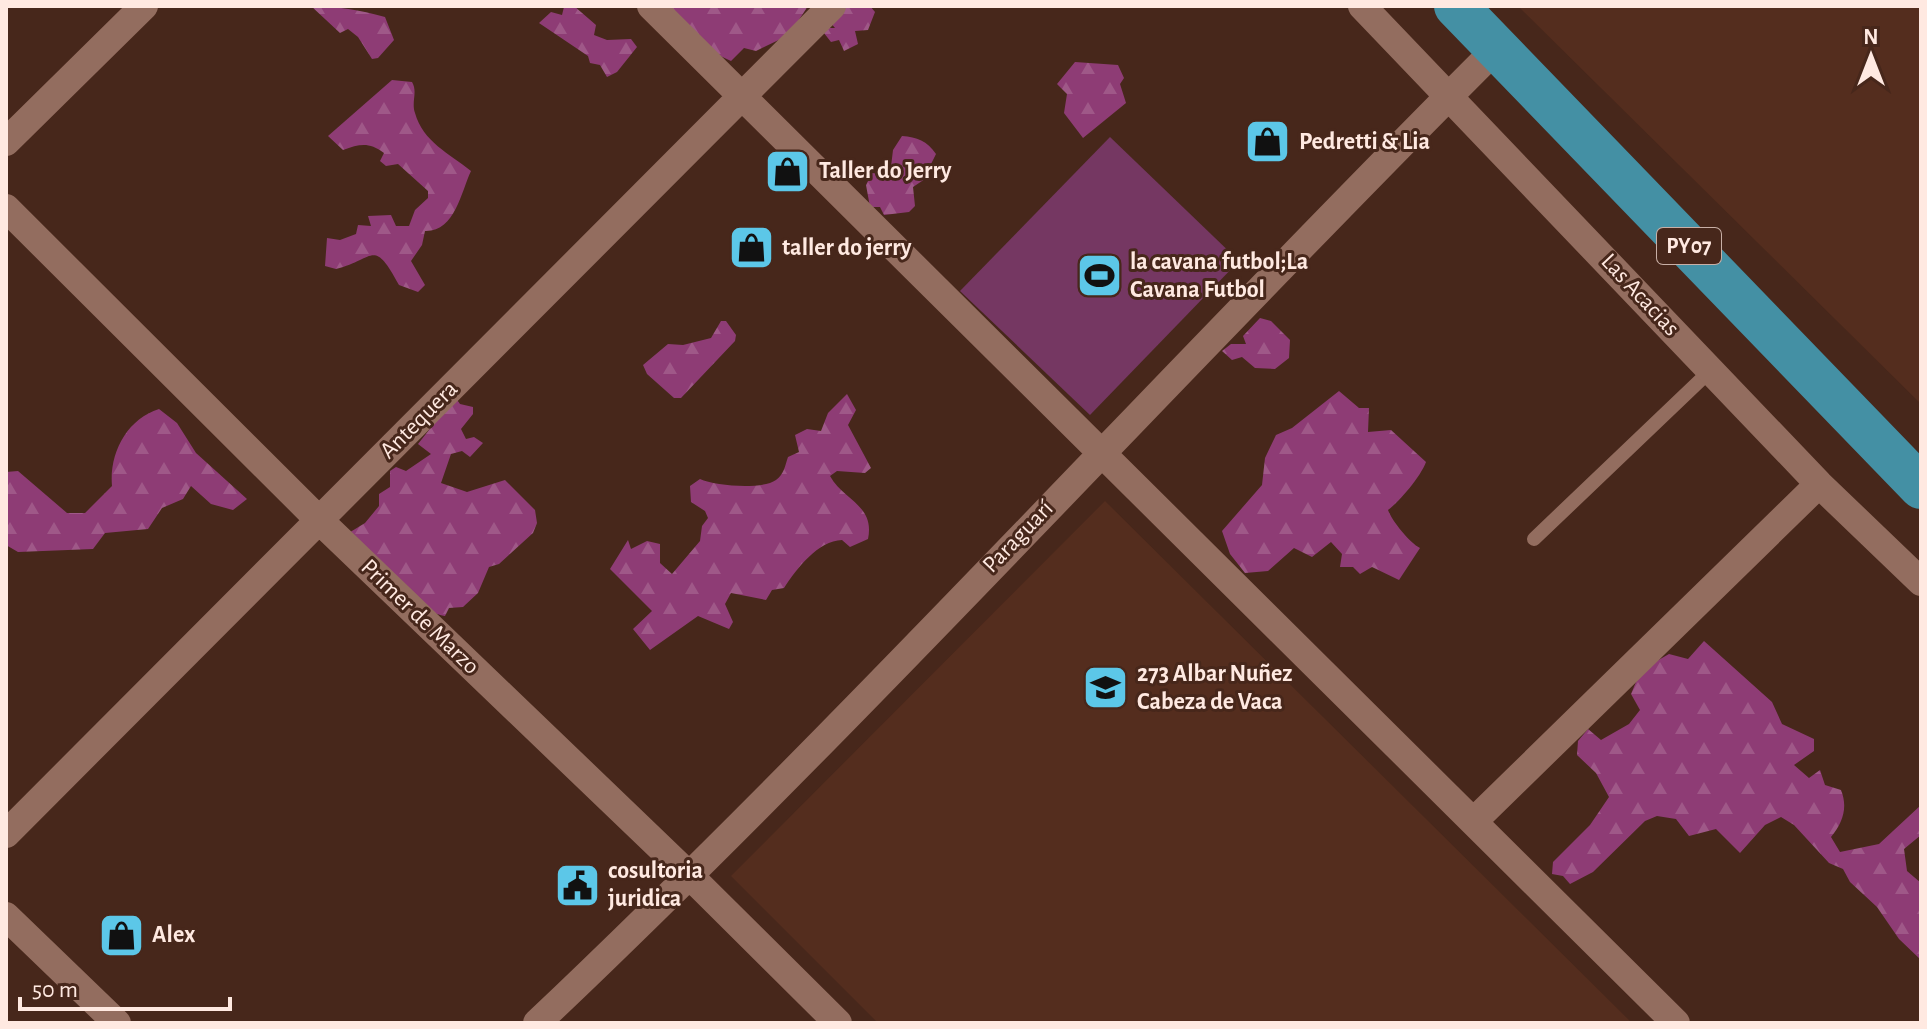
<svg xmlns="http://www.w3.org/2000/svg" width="1927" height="1029" font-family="'Alegreya Sans',sans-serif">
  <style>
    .built { fill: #542d1e }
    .forest { fill: url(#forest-firs) }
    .garden { fill: #753762 }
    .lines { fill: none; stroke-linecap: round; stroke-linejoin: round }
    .service { stroke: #936d5f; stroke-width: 14 }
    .minor { stroke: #936d5f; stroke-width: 28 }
    .trunk { stroke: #4490a4; stroke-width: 44 }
    .labels { text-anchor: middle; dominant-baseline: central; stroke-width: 6; stroke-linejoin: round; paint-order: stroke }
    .shield { fill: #47271b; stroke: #c8afa6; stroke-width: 2 }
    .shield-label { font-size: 22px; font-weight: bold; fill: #ffe9e1 }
    .poi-label { font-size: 24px; font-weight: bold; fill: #ffe9e1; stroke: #47271b; text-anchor: start }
    .street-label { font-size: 24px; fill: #ffe9e1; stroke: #47271b }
  </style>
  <defs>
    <pattern id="forest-firs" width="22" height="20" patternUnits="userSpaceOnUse" patternTransform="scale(2)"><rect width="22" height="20" fill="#8e3c75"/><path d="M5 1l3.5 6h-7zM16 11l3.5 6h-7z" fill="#9f5888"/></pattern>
  </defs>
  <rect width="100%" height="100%" fill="#47271b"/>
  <path class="built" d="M 1518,6 L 1921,6 L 1921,404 Z
    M 1105,501 L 1632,1023 L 878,1023 L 731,876 Z"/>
  <path class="forest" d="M 311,6 C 338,6 359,10 385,17 L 394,40 L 378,58 L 372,59 L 358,37 L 348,29 L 340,33 Z
    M 574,6 L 596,25 L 594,35 L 607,40 L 631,39 L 637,47 L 617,72 L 607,77 L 600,65 L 590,63 L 588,56 L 539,23 L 551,12 L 562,15 L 564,7 Z
    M 664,6 L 808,6 L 789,35 L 756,51 L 744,48 L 731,61 L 716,54 Z
    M 838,6 L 870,6 L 875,12 L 868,30 L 855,31 L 858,44 L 844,51 L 839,40 L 831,42 L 820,28 L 835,28 L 829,21 Z
    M 1075,62 L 1118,65 L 1124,78 L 1120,84 L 1126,103 L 1083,138 L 1064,113 L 1067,94 L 1057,84 Z
    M 392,80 L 412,82 C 418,92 411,102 415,113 C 423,142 449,153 471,171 C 461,192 455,232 425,231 L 422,245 L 411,261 L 425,285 L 418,292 L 399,285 C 373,237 375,259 336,269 L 325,266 L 327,238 L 340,240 L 356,234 L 358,225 L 371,226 L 368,216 L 391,215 L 396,226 L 409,226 L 415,210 L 428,198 L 428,191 L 398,164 L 386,166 L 380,161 L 384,153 C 369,142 360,144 343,150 L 328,136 Z
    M 902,136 C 917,137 927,141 936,154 L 930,166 L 931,175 L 913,187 L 915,206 L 909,212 L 884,215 L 880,207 L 870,207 L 866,185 L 872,173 L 890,175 L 893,150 Z
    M 1260,318 L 1271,321 L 1290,340 L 1289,358 L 1275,369 L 1255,368 L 1242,357 L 1232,360 L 1222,351 L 1231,344 L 1246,344 L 1243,336 Z
    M 721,321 L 726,321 L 736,335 L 735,341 L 681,398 L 674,398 L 647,374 L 643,365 L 668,344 L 683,345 L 711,338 Z
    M 1339,391 L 1359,408 L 1369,408 L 1368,432 L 1391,430 L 1426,462 C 1421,476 1400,501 1388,510 C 1392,521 1410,543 1420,548 L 1399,580 L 1372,567 L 1360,574 L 1353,567 L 1340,567 L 1342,554 L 1331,542 L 1312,557 L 1294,548 L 1268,571 L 1245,573 L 1230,554 L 1222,531 L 1262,485 L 1265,458 L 1276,435 L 1292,428 Z
    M 847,394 L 856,410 L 848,425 L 871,468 L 865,473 L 837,471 L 830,476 C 844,501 875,505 868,539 L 850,547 L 842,540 C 818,541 797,568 784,588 L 772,590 L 766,600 L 731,593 L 725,604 L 733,622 L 729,629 L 698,616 L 650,650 L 633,629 L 652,611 L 610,569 L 628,540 L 631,549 L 647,541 L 660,544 L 660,563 L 672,574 L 700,541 L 702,526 L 708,518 L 705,511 L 691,502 L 690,486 L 700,479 C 715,486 762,490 776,480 C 784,474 785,466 788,457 L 799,452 L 795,435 L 807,429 L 821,431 L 828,413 Z
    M 455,397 L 460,404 L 473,407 L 473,414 L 461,429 L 466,439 L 474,437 L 483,443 L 470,457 L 462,451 L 451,454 L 441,483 L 467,492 L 505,480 L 535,510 L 537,523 L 533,533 L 499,564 L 489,567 L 478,593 L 463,607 L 449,608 L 445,616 C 418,613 369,554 347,534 L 365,523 L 379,506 L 379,494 L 390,487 L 390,471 L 396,467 L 406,471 L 431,454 L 418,444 Z
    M 159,409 L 177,423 L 196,453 L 247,499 L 233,510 L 211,504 L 191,486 L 183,499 L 162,508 L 148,529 L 105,533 L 93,549 L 18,552 L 6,545 L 6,472 L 18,471 L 67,513 L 85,513 L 112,486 C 109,453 127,419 159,409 Z
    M 1704,641 L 1772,702 L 1782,724 L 1814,739 L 1814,751 L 1794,765 L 1809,778 L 1820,770 L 1825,785 L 1841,790 C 1848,807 1843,823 1831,837 L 1840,852 L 1879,844 L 1921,805 L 1921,835 L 1904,849 L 1907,871 L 1921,883 L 1921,960 L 1899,939 L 1877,907 L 1850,882 L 1843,869 L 1829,863 L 1794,825 L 1781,817 L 1765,825 L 1740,853 L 1716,829 L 1689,836 L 1676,819 L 1657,816 L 1645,821 L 1593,872 L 1570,884 L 1563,876 L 1552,874 L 1553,862 L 1590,825 L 1609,797 L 1596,773 L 1577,755 L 1578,741 L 1588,729 L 1601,740 L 1629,724 L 1640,710 L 1631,694 L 1641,670 L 1669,654 L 1688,659 Z"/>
  <path class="garden" d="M 1110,137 L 1239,261 L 1090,415 L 960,291 Z"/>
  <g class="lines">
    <path class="service" d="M 1534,539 L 1711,370"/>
    <path class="minor" d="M 651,6 L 1676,1023
      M 1362,6 L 1819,484 L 1921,582
      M 6,142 L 144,6
      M 6,208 L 319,520 L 691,877 L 838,1023
      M 1474,821 L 1819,484
      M 6,834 L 832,6
      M 6,916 L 117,1023
      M 537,1023 C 868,709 1174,370 1497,48"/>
    <path class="trunk" d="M 1456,6 L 1921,487"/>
  </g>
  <defs>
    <symbol id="shop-square" viewBox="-11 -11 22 22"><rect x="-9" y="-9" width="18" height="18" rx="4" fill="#5cc7e8" stroke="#47271b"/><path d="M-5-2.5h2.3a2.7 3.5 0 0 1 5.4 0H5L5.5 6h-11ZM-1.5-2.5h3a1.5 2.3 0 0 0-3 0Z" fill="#111"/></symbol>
    <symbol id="stadium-square" viewBox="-11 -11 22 22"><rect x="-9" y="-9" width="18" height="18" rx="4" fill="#5cc7e8" stroke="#47271b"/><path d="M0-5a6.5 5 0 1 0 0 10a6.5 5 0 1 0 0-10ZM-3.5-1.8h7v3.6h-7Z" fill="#111"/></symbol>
    <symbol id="school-square" viewBox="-11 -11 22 22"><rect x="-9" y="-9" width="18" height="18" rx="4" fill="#5cc7e8" stroke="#47271b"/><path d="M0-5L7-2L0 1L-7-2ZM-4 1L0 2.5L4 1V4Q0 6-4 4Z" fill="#111"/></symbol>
    <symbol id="civic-square" viewBox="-11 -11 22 22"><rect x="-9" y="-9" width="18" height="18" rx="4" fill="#5cc7e8" stroke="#47271b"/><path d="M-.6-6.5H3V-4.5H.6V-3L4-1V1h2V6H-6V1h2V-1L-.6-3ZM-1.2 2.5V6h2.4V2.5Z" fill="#111"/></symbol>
  </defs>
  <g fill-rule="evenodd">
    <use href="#shop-square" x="1242" y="116" width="51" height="51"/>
    <use href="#shop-square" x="762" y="146" width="51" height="51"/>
    <use href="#shop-square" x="726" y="222" width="51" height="51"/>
    <use href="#stadium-square" x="1074" y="250" width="51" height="51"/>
    <use href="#school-square" x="1080" y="662" width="51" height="51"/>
    <use href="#civic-square" x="552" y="860" width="51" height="51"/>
    <use href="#shop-square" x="96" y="910" width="51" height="51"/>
  </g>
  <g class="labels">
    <rect class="shield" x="1657" y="228" width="64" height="36" rx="6"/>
    <g class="shield-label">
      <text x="1689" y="246">PY07</text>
    </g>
    <g class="poi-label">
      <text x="1299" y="142">Pedretti &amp; Lia</text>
      <text x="819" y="171">Taller do Jerry</text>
      <text x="782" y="248">taller do jerry</text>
      <text x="1130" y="262">la cavana futbol;La<tspan x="1130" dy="28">Cavana Futbol</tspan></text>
      <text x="1137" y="674">273 Albar Nuñez<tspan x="1137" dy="28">Cabeza de Vaca</tspan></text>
      <text x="608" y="871">cosultoria<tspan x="608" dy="28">juridica</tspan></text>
      <text x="152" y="935">Alex</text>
    </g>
    <g class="street-label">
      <text transform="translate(1640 295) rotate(47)">Las Acacias</text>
      <text transform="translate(419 420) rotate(-45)">Antequera</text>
      <text transform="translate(1018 537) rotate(-46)">Paraguarí</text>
      <text transform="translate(420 617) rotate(44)">Primer de Marzo</text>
    </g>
  </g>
  <rect width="1927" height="1029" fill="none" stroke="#ffe9e1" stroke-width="16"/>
  <g transform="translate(1871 56)" stroke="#47271b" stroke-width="6" paint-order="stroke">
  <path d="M0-6L14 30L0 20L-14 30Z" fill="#ffe9e1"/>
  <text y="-12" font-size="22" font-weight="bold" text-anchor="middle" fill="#ffe9e1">N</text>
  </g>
  <path d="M20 997v12h210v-12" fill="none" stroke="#ffe9e1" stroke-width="4"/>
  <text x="32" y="997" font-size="24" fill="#ffe9e1" stroke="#47271b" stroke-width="6" paint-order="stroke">50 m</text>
</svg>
